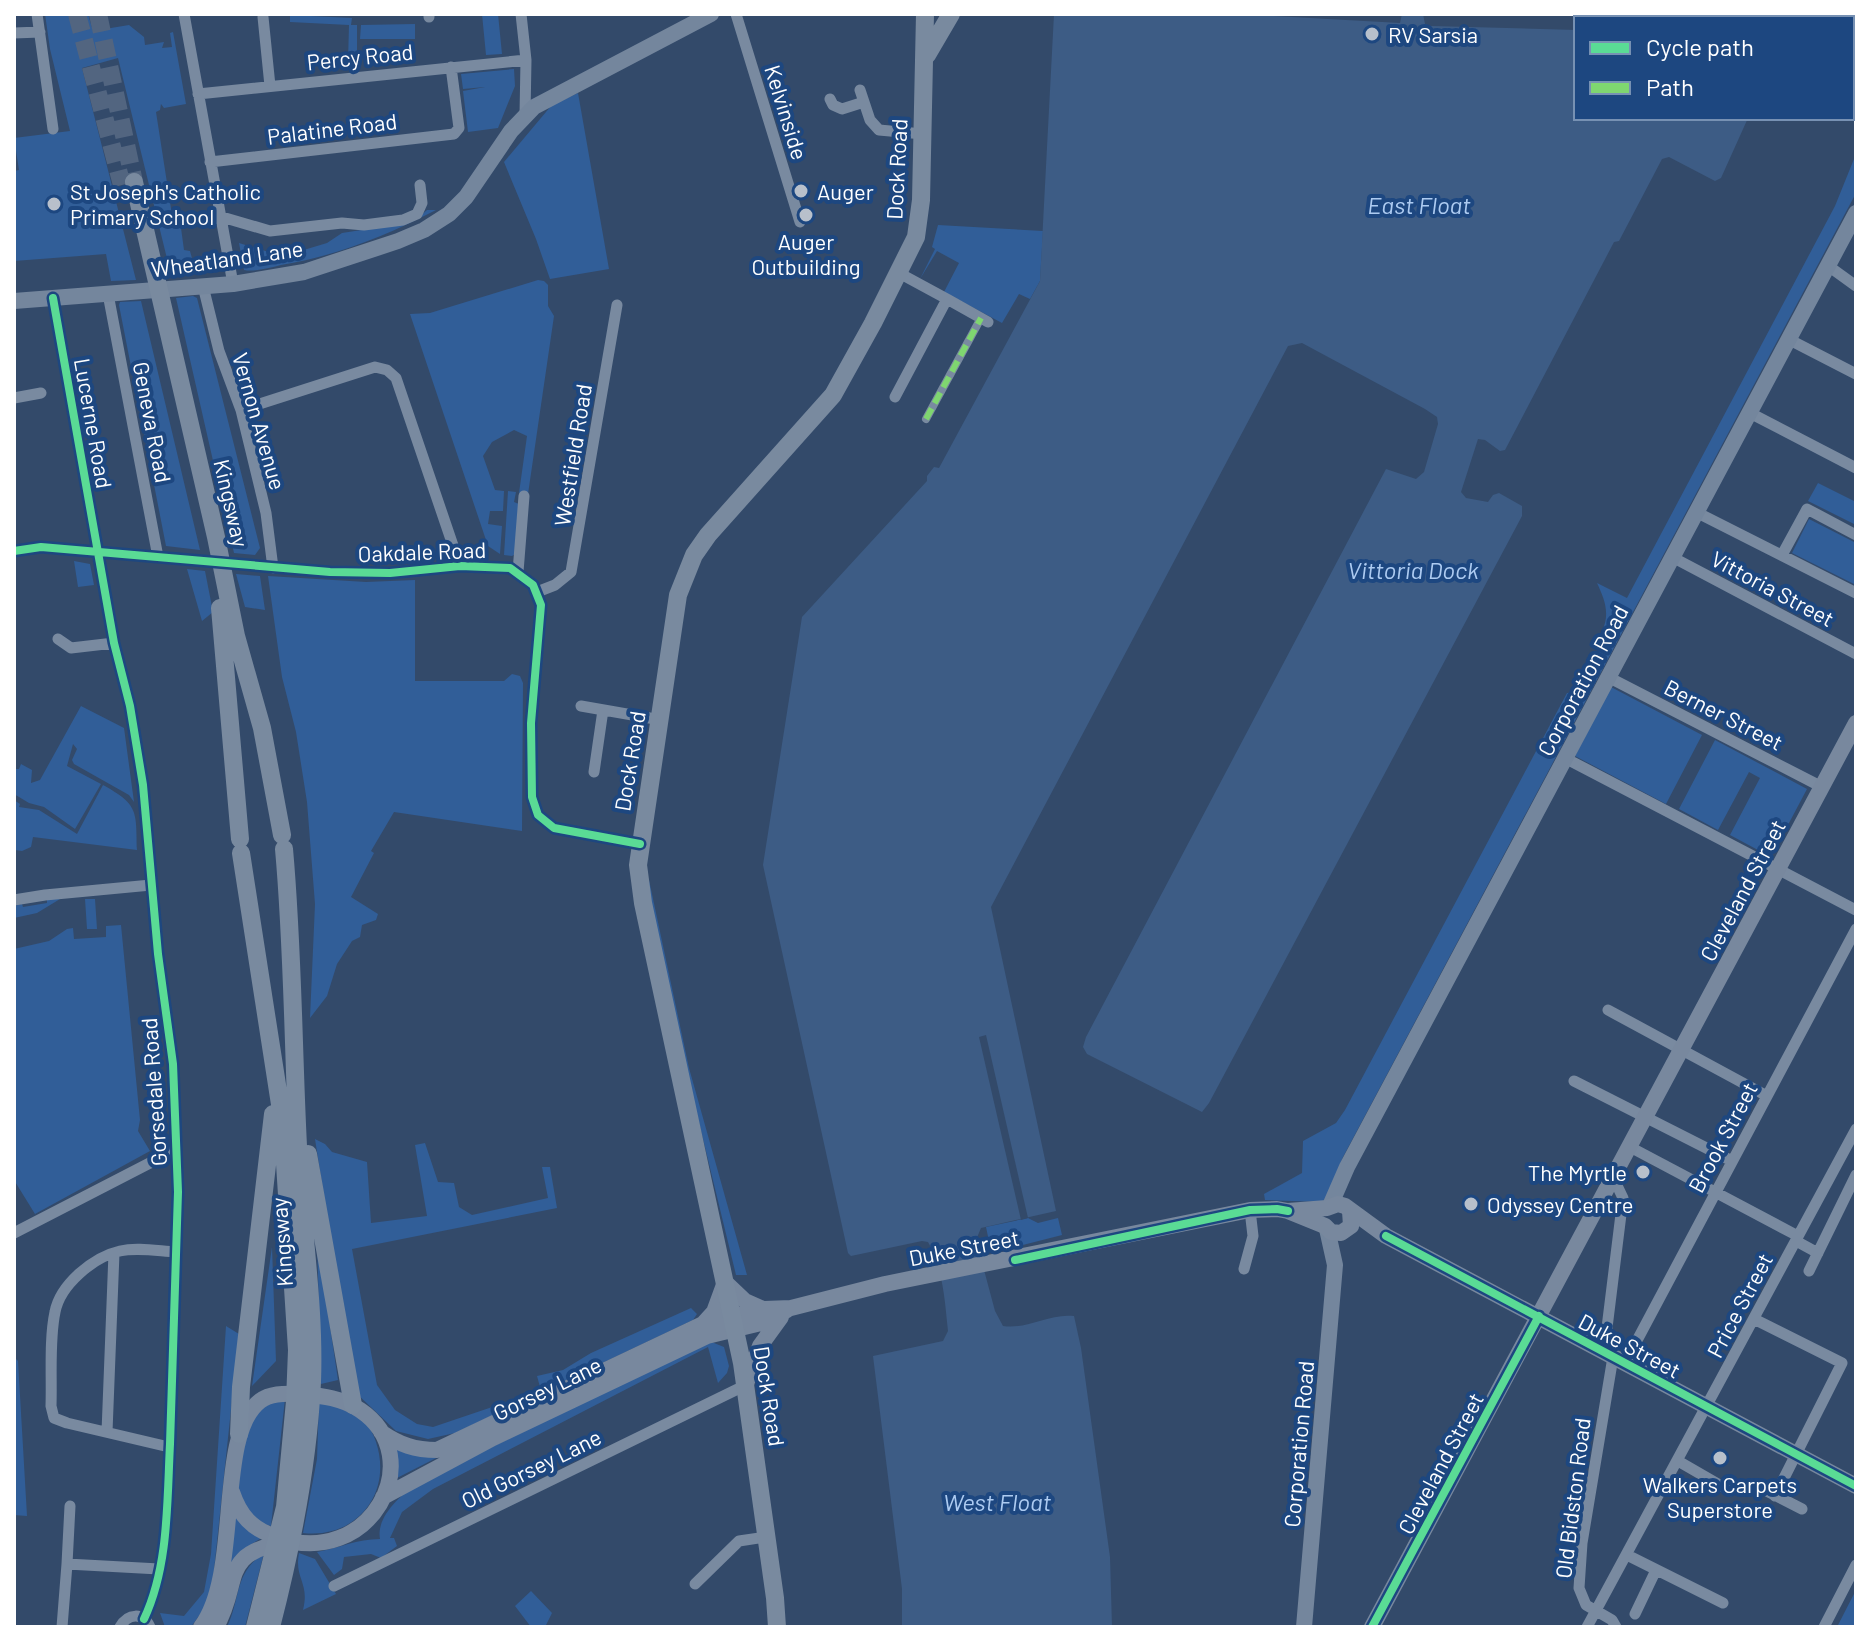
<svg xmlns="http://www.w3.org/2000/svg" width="1870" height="1641" font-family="Barlow,sans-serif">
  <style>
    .green { fill: #315e98 }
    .water { fill: #3d5c85 }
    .pier { fill: #334a6a }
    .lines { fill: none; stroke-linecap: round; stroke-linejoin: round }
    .trunk-tunnel { stroke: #526580; stroke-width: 18; stroke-dasharray: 18 9; stroke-linecap: butt }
    .pedestrian { stroke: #798aa0; stroke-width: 8 }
    .minor { stroke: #798aa0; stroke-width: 11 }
    .secondary { stroke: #74869d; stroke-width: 16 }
    .primary { stroke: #78889e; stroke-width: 16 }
    .trunk { stroke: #798a9f; stroke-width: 18 }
    .quiet { stroke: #7fd670; stroke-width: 6; stroke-dasharray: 12 6; stroke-linecap: butt }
    .cycleway-casing { stroke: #1d4780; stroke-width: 13 }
    .cycleway { stroke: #5adb95; stroke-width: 8 }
    .poi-dot { fill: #b8c0cb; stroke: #1d4780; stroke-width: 3 }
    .labels { text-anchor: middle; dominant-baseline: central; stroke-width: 8; stroke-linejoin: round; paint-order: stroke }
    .poi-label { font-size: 22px; fill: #fff; stroke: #1d4780; text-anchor: start }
    .street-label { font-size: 22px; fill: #fff; stroke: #1d4780 }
    .water-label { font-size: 24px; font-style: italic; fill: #adcbf1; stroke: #1d4780 }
  </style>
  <rect width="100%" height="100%" fill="#334a6a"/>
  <path class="green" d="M 45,14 L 88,14 L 93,31 L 129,25 L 144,37 L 145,45 L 164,42 L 162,48 L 172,47 L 170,33 L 173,32 L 186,104 L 164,108 L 161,104 L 160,110 L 156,112 L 172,215 L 177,225 L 181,228 L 184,250 L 190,251 L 196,273 L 171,275 L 118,58 L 82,68 L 136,280 L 111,281 L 106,254 L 14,261 L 14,171 L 19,170 L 14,138 L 70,131 L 50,49 Z
    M 482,14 L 498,14 L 502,54 L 486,55 Z
    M 290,15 L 352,18 L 351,25 L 357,25 L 357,62 L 348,62 L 349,25 L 290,22 Z
    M 415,24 L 415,39 L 360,39 L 361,25 Z
    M 514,69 L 515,86 L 498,128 L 468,132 L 463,91 L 485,87 L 463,89 L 461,74 Z
    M 578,93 L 609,269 L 550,279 L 536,239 L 504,162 L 551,106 Z
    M 1856,154 L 1856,193 L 1343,1157 L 1328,1196 L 1322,1202 L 1265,1200 L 1264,1194 L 1302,1173 L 1303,1141 L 1336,1123 L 1345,1110 L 1567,693 L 1578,692 L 1609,632 L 1603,629 C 1610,612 1604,598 1597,583 L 1627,598 L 1835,206 Z
    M 427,210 L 436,210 C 386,236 336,256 281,265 C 269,268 254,272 244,270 L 239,243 L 272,253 L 297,252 L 327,243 L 342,233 L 400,224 L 419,217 Z
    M 938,225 L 1043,231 L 1040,281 L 1030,299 L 1019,294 L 1002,323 L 944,292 L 959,263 L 937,251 L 920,279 L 935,249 L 932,247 Z
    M 538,280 L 544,281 L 548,285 L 548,306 L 554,316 L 528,494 L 519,493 L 527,436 L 514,430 L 492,442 L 483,456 L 495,490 L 504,491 L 503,511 L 490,511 L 488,524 L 502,526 L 500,554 L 488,546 L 410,314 L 430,313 Z
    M 193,296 L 197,298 L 260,548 L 255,555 L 234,553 L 176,298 Z
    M 141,301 L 200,550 L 166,546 L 119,305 L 120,302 Z
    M 1818,483 L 1856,502 L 1856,525 L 1808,501 Z
    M 508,491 L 516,492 L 514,502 L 519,504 L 515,554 L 512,556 L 504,555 Z
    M 1809,519 L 1856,543 L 1856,585 L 1792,553 Z
    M 74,561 L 90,564 L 94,585 L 78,587 Z
    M 187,569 L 205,571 L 213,612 L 202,621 Z
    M 236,574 L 260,576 L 265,610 L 245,607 Z
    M 268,576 L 366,582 L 415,580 L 415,681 L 504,681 L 512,674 L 520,676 L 523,683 L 522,831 L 394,812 L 371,851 L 374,853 L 351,897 L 378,914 L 376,920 L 362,925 L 360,937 L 352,941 L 337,964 L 327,996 L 310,1018 L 315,904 L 307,802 L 296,732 L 282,677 Z
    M 1611,687 L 1702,735 L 1666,804 L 1575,756 Z
    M 81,706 L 124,728 L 134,802 L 129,795 L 74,764 L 72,760 L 77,749 L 73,744 L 67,766 L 101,784 L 75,829 L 44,807 L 29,803 L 14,794 L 15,769 L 19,769 L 21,764 L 32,770 L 31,783 L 40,780 Z
    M 1715,740 L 1807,789 L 1771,857 L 1730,835 L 1760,778 L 1749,772 L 1718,830 L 1679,809 Z
    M 103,785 C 139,805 136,811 137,850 L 33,837 L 31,847 L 22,851 L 15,850 L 14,800 L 20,804 L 19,807 L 39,810 L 77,834 Z
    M 646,880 L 649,880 L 689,1068 L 747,1275 L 736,1275 L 686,1069 Z
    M 47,899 L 60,899 L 37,913 L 14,918 L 14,906 L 22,904 L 23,907 L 47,903 Z
    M 85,899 L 95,899 L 97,929 L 87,929 Z
    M 121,925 L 140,1120 L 138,1131 L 150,1151 L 35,1214 L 14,1180 L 14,949 L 49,941 L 67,929 L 73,928 L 74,939 L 106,937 L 106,926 Z
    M 315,1139 L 325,1144 L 332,1152 L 367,1162 L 371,1223 L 427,1216 L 415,1145 L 425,1143 L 438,1182 L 454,1183 L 459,1207 L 472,1215 L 548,1198 L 542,1167 L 550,1167 L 557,1208 L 352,1249 L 377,1385 L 395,1410 L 417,1424 L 433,1427 L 525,1396 L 540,1387 L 537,1376 L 563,1370 L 591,1353 L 691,1308 L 697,1314 L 693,1320 L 455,1433 L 428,1439 L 396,1431 L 355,1392 Z
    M 1028,1218 L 1038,1223 L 1058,1218 L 1062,1235 L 1011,1248 L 1001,1244 L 990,1246 L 986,1227 Z
    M 317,1239 L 338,1380 L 321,1384 Z
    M 272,1247 L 276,1361 L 252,1386 Z
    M 226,1326 L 239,1334 L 212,1589 L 203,1610 L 191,1627 L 165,1627 L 160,1613 L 184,1616 L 204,1592 L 211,1554 Z
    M 709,1341 L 724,1347 L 729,1366 L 727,1373 L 718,1383 L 708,1347 L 433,1489 L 402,1512 L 390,1538 L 394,1538 L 397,1546 L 381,1558 L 371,1554 L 344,1557 L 342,1569 L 334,1575 L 317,1552 C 339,1548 357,1539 380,1539 C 376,1517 400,1496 416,1484 Z
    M 14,1357 L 18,1361 L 27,1516 L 14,1515 Z
    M 285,1399 L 271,1526 L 257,1522 L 244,1509 L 237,1490 L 244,1430 L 262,1404 Z
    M 319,1400 C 332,1405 348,1409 359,1416 C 367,1421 373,1433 376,1442 C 393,1493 357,1539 303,1533 L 317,1459 Z
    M 391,1443 L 444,1454 L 395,1479 Z
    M 233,1511 L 260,1535 L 260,1539 C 245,1547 237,1556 230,1572 Z
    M 264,1553 L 245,1627 L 227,1627 C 241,1597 234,1573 264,1553 Z
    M 299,1553 L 315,1559 L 336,1594 L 303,1610 C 310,1582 294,1579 299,1553 Z
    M 1856,1590 L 1856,1627 L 1837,1627 Z
    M 531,1591 L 552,1613 L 545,1627 L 531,1627 L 515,1606 Z"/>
  <path class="water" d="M 1054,14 L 1236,14 L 1400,23 L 1402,14 L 1423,14 L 1425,24 L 1431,26 L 1576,30 L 1576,118 L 1748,118 L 1721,178 L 1715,181 L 1669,157 L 1662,159 L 1619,241 L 1614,242 L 1505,450 L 1500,451 L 1485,440 L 1478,439 L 1461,492 L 1466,498 L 1488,502 L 1493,495 L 1499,493 L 1522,506 L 1522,516 L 1209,1103 L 1202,1112 L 1087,1054 L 1083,1047 L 1086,1037 L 1386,469 L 1416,479 L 1424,472 L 1438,424 L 1437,417 L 1425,409 L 1302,343 L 1288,346 L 991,907 L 1056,1211 L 981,1228 L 976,1240 L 995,1311 L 1003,1326 C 1027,1330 1049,1313 1074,1316 L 1081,1348 L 1110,1557 L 1112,1627 L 902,1627 L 902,1589 L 873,1356 L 943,1341 L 948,1331 C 945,1303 943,1267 928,1242 L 922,1241 L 851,1256 L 848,1253 L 763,865 L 802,617 L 927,481 L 927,476 L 934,467 L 939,468 L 1040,281 Z"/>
  <path class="pier" d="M 986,1035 L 1028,1218 L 1021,1220 L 979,1037 Z"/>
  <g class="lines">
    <path class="trunk-tunnel" d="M 77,14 L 122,185
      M 98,14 L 134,182"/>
    <path class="pedestrian" d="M 926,419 L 981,318"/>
    <path class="minor" d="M 37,14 L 53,129
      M 184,14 L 233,284
      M 521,14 L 526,60 L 525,115
      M 736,14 L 800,222
      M 263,17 L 270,86
      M 429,17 L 429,14
      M 14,33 L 40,32
      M 860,90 L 870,120 L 879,130 L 923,134
      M 198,94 L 526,60
      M 830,99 L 833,105 L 842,109 L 864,102
      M 210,162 L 454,134 L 459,128 L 451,67
      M 178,222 L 222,217 L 270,231 L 342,223 L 364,225 L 403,220 L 417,214 L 422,203 L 420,185
      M 1827,265 L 1856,286
      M 899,273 L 947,299
      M 203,286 L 219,351 L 241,410 L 266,513 L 273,568
      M 108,294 L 158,557
      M 53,298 L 114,643 L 130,706 L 143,785 L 158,954 L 173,1064 L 178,1192 C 175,1276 173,1360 170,1444 C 167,1501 169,1566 144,1619
      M 1788,339 L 1856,374
      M 895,397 L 947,299 L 988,322
      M 14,398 L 41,393
      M 241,410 L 375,367 L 387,370 L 396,378 L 460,566
      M 1750,413 L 1856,468
      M 1696,512 L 1856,593
      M 14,551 L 41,547 L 330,572 L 390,573 L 460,566 L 510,568 L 533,585 L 541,605 L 531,723 L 532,797 L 538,815 L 554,828 L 640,844
      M 1782,555 L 1807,509 L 1856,535
      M 1672,557 L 1856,654
      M 518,572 L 524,496
      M 537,592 L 555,585 L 571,572 L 617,305
      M 58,639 L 71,648 L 114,643
      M 1608,677 L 1822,787
      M 581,706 L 661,720
      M 1565,758 L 1856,910
      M 594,772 L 603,710
      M 14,900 L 45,895 L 151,885
      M 1608,1010 L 1767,1096
      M 1574,1081 L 1732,1161
      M 1630,1147 L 1798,1236
      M 14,1233 L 175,1150
      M 1796,1241 L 1818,1253
      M 1244,1269 L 1253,1236 L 1250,1210
      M 1809,1271 L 1856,1175
      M 1754,1319 L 1842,1363 L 1775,1496
      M 1604,1352 L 1623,1198 L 1613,1177
      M 1613,1357 L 1582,1543 L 1579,1588 L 1586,1605 L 1612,1620 L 1616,1627
      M 1625,1363 L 1856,929
      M 107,1432 L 114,1253
      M 169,1447 L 67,1423 L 54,1418 L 51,1406 C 52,1377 49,1340 55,1312 C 60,1285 93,1257 120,1251 C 137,1247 158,1251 176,1252
      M 1678,1461 L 1730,1491
      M 1761,1488 L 1802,1509
      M 70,1506 L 67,1564 L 159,1569
      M 1627,1555 L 1723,1603
      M 695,1584 L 739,1541 L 766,1537
      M 334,1586 L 746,1385
      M 1635,1614 L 1656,1570
      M 62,1627 L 67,1564
      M 120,1627 C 128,1613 143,1612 150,1627
      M 1587,1627 L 1856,1129
      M 1824,1627 L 1856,1565"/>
    <path class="secondary" d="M 14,301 L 233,284 L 304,272 L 398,241 L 424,230 L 449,214 L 466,197 L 511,131 L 534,107 L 711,14
      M 1330,1206 L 1347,1167 L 1856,213
      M 1304,1627 L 1335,1265 L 1327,1229"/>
    <path class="primary" d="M 1288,1211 L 1327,1208 L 1338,1204 L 1345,1206 L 1386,1236 L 1856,1486
      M 704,1323 L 714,1312 L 725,1282 L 745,1301 L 763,1309
      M 746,1384 L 760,1346 L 781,1317
      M 381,1432 C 400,1445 415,1450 437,1450 L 703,1324 L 764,1309 L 791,1308 L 885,1284 L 1250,1210 L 1277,1209 L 1288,1211 L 1325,1226 L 1331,1232 L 1341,1233 L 1351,1226 L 1350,1211
      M 383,1497 L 493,1438 L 707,1336 L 765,1322 L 787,1310
      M 201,1627 C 242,1574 215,1435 260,1401 C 272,1392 288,1394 302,1394 C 323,1396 342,1398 360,1410 C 430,1457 371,1571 276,1537 C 252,1529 240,1516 232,1492
      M 216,1627 C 242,1582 218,1554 285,1542
      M 1372,1627 L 1856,723"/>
    <path class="trunk" d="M 1800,14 L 1812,18
      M 1852,27 L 1856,30
      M 927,55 L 951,14
      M 134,182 L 216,537 L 236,636 L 262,728 L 282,835
      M 220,608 L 240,839
      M 241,853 L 282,1117 L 297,1350 L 295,1401 L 285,1507 L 255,1627
      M 308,1154 L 353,1405
      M 239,1434 L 241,1387 L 273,1114
      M 271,1627 C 292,1546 308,1466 312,1382 C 315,1303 301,1224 298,1146 C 293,1047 293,948 284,849
      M 777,1627 L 775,1598 L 742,1363 L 643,903 L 638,865 L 678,595 L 694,555 L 708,535 L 833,395 L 873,323 L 916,237 L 921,200 L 925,14"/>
    <path class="quiet" d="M 926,419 L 981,318"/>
    <defs>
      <path id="cycleway" d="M 53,298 L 114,643 L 130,706 L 143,785 L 158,954 L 173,1064 L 178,1192 C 175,1276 173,1360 170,1444 C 167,1501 169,1566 144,1619
        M 14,551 L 41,547 L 330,572 L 390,573 L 460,566 L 510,568 L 533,585 L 541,605 L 531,723 L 532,797 L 538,815 L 554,828 L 640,844
        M 1386,1236 L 1856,1486
        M 1015,1260 L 1250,1210 L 1277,1209 L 1288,1211
        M 1372,1627 L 1539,1316"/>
    </defs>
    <use href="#cycleway" class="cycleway-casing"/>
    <use href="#cycleway" class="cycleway"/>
  </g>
  <g class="poi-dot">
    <circle cx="1372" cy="34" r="8"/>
    <circle cx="801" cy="191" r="8"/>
    <circle cx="54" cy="204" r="8"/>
    <circle cx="806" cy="215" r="8"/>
    <circle cx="1643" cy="1172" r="8"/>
    <circle cx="1471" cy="1204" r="8"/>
    <circle cx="1720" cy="1458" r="8"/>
  </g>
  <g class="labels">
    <g class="poi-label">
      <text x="1388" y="34">RV Sarsia</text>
      <text x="70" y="191">St Joseph's Catholic<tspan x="70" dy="25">Primary School</tspan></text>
      <text x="817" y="191">Auger</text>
      <text x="806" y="241" text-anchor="middle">Auger<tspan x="806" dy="25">Outbuilding</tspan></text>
      <text x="1627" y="1172" text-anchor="end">The Myrtle</text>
      <text x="1487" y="1204">Odyssey Centre</text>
      <text x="1720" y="1484" text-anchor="middle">Walkers Carpets<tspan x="1720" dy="25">Superstore</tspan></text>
    </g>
    <g class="street-label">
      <text transform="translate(360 56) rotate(-6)">Percy Road</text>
      <text transform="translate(787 112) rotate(73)">Kelvinside</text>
      <text transform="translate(332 128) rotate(-7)">Palatine Road</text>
      <text transform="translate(896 169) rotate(-87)">Dock Road</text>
      <text transform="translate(227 258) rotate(-8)">Wheatland Lane</text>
      <text transform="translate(260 421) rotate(74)">Vernon Avenue</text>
      <text transform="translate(153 422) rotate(79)">Geneva Road</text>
      <text transform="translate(94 423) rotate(80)">Lucerne Road</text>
      <text transform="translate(572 455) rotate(-81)">Westfield Road</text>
      <text transform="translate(232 503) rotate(77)">Kingsway</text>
      <text transform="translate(422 551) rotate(-2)">Oakdale Road</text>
      <text transform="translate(1773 588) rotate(28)">Vittoria Street</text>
      <text transform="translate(1582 680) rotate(-62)">Corporation Road</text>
      <text transform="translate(1724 714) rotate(27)">Berner Street</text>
      <text transform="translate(629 761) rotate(-81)">Dock Road</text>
      <text transform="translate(1742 890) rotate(-62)">Cleveland Street</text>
      <text transform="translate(153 1092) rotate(-94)">Gorsedale Road</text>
      <text transform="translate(1722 1137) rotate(-62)">Brook Street</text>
      <text transform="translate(281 1242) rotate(-94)">Kingsway</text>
      <text transform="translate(964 1247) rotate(-11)">Duke Street</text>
      <text transform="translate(1739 1305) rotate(-62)">Price Street</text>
      <text transform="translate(1630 1345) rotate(28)">Duke Street</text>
      <text transform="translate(547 1388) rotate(-26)">Gorsey Lane</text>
      <text transform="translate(770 1396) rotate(81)">Dock Road</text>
      <text transform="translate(1298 1444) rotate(-85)">Corporation Road</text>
      <text transform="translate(1440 1463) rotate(-62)">Cleveland Street</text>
      <text transform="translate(531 1468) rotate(-26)">Old Gorsey Lane</text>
      <text transform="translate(1572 1498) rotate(-83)">Old Bidston Road</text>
    </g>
    <g class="water-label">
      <text x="1419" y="204">East Float</text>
      <text x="1413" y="569">Vittoria Dock</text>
      <text x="997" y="1501">West Float</text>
    </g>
  </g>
  <rect width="1870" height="1641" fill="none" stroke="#ffffff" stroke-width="32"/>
  <rect x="1574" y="16" width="280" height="104" fill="#1d4780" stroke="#7791b3" stroke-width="2"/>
  <rect x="1590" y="42" width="40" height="12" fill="#5adb95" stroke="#7791b3" stroke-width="2"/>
  <text x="1646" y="56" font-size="24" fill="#ffffff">Cycle path</text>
  <rect x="1590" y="82" width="40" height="12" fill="#7fd670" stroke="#7791b3" stroke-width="2"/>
  <text x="1646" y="96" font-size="24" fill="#ffffff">Path</text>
</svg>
